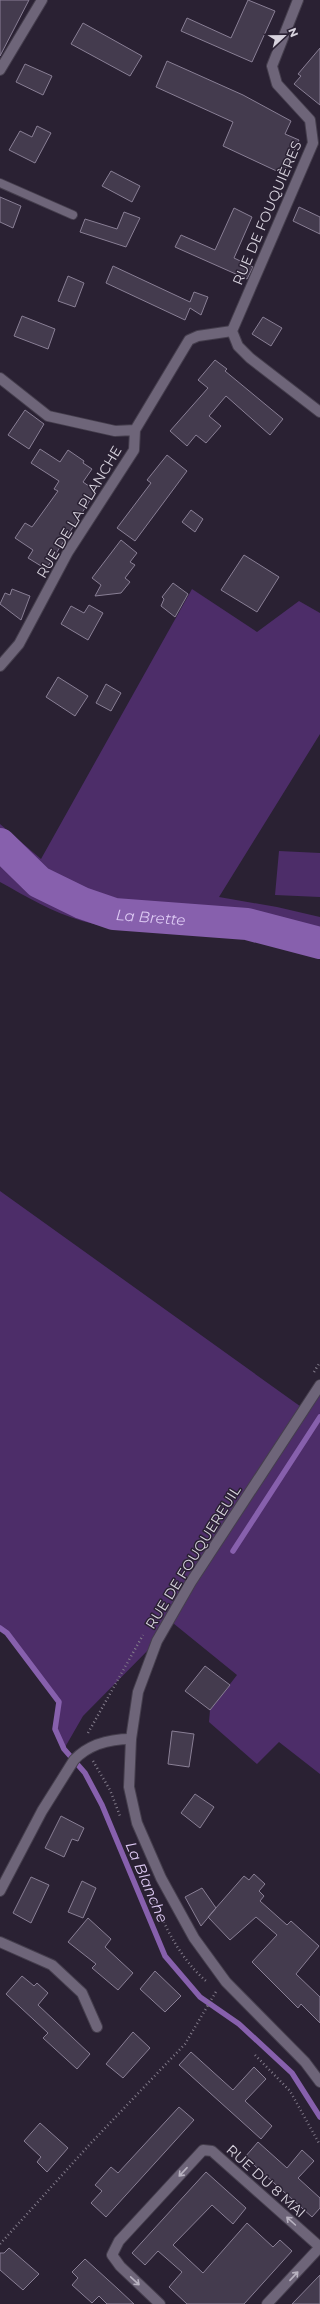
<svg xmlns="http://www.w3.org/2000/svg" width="320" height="2304" font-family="Montserrat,sans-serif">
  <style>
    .green { fill: #4d2d69 }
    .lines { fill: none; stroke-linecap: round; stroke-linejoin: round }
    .stream { stroke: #8760ad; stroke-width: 5.5 }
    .river { stroke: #8760ad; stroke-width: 32 }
    .building { fill: #443b4e; stroke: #897f95 }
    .lane-casing { stroke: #453e4d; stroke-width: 10 }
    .street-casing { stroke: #453e4d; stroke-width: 12 }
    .secondary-casing { stroke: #453e4d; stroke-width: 12 }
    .path { stroke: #827b8a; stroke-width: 2.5; stroke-dasharray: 1 3; stroke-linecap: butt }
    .lane { stroke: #6e6579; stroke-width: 8 }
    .street { stroke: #6e6579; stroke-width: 10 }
    .secondary { stroke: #6e6579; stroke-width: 10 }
    .oneway { stroke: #b8b2c0 }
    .labels { text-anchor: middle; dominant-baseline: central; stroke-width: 3; stroke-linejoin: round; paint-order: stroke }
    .street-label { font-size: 14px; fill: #d8d3de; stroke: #2a2133 }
    .water-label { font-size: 15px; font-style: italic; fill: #ddc9f3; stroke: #2a2133 }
  </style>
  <rect width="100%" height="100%" fill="#2a2133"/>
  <path class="green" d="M 192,589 L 257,632 L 299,601 L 320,613 L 320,734 L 219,897 L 277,907 L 320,917 L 320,954 C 284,945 249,936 212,934 C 168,931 125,933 82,921 C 52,912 27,897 0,882 L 0,824 L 41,859 Z
    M 279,851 L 320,853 L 320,897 L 275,895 Z
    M 0,1191 L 304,1409 L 320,1385 L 320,1774 L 279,1742 L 257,1764 L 209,1722 L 210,1710 L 237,1675 L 168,1619 L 157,1641 L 83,1716 L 64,1749 L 55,1729 L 59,1702 L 7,1633 L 0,1628 Z"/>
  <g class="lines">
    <path class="stream" d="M 233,1551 L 320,1417
      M 0,1628 L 7,1633 L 59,1702 L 55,1729 L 64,1749 L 85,1773 L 102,1805 L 165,1956 L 200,1997 L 239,2024 L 292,2073 L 320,2117"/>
    <path class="river" id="s1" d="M 0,844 L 39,882 L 82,903 L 114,914 L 247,924 L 320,943"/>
  </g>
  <path class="building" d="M 0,0 L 29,0 L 0,56 Z
    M 248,0 L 275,11 L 252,62 L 181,31 L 187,18 L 231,38 Z
    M 83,23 L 142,56 L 130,76 L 71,44 Z
    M 320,48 L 320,105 L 294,84 L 301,76 L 298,74 Z
    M 167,61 L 243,95 L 291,121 L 285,134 L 299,140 L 283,174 L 223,146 L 233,122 L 156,87 Z
    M 25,64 L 52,76 L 43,95 L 16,82 Z
    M 37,126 L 51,133 L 35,163 L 9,150 L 20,131 L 32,137 Z
    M 111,171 L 140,186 L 132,202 L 102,186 Z
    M 0,197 L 21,206 L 13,228 L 0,222 Z
    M 299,207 L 320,217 L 320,234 L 293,221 Z
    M 234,208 L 252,217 L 234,258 L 253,267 L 247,279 L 175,247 L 181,235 L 215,250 Z
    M 124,212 L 140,218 L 126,247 L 80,232 L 85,219 L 117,229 Z
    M 113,266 L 190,302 L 194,292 L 208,297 L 201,315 L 190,308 L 185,320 L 106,283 Z
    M 68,276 L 84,283 L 75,307 L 58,301 Z
    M 22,316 L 55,329 L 48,349 L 14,336 Z
    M 263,317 L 282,328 L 271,346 L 252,334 Z
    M 215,360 L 227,369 L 225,371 L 283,419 L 270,435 L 226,396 L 209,416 L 221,426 L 206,443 L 196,435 L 187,446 L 170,431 L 208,388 L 198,380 Z
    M 25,410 L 44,424 L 29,449 L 8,435 Z
    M 40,449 L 60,462 L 68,450 L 84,461 L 83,463 L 92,469 L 83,482 L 96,491 L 46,569 L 28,558 L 33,550 L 15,538 L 25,523 L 32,527 L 58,491 L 54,489 L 59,481 L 31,463 Z
    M 167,455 L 187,471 L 135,541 L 117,528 L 151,483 L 147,480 Z
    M 191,510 L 203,519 L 195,532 L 182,522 Z
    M 121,540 L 137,553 L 130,562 L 135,565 L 125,578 L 130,582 L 121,593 L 95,596 L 101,585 L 92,578 Z
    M 244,555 L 279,577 L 257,612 L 221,590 Z
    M 173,583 L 188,594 L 175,617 L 161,606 L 164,599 L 162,597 Z
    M 12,589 L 30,596 L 21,620 L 0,604 L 5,593 L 10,595 Z
    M 89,605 L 103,613 L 88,640 L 61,624 L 71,606 L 84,613 Z
    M 58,677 L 88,696 L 75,716 L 46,697 Z
    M 106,684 L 121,693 L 111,711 L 96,703 Z
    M 205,1666 L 230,1685 L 210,1710 L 185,1691 Z
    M 172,1731 L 194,1734 L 189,1767 L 168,1764 Z
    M 195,1794 L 214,1807 L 200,1828 L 181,1813 Z
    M 61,1816 L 84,1828 L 78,1841 L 72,1839 L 64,1857 L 45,1848 Z
    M 254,1874 L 265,1884 L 259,1891 L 264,1896 L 260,1901 L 287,1925 L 291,1921 L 319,1946 L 296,1974 L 320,1997 L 320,2023 L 301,2004 L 298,2008 L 252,1962 L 277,1935 L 256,1917 L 230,1940 L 208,1917 L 244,1876 L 249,1880 Z
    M 31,1877 L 49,1885 L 31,1923 L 13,1913 Z
    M 82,1881 L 96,1888 L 83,1918 L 68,1912 Z
    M 202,1888 L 216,1908 L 201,1926 L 185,1897 Z
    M 88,1918 L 111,1939 L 105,1947 L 133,1973 L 118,1990 L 92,1968 L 96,1964 L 68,1942 Z
    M 155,1971 L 181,1996 L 165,2012 L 140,1989 Z
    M 22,1976 L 34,1986 L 37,1983 L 48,1993 L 38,2005 L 90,2054 L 77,2069 L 43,2038 L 48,2033 L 6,1994 Z
    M 133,2032 L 150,2048 L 123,2078 L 106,2064 Z
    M 191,2052 L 233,2090 L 254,2067 L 266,2079 L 245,2101 L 272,2126 L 261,2139 L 179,2065 Z
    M 179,2107 L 194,2120 L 106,2217 L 91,2203 L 102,2191 L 95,2185 L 111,2167 L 118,2173 Z
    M 40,2123 L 68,2148 L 47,2172 L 37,2162 L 41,2157 L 24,2141 Z
    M 258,2142 L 287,2168 L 302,2150 L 314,2161 L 298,2178 L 320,2198 L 320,2208 L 312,2217 L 245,2157 Z
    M 206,2172 L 246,2208 L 233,2224 L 212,2205 L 173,2245 L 203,2273 L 247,2223 L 273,2247 L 280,2240 L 292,2251 L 244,2304 L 187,2304 L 169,2287 L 182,2272 L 158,2251 L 145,2265 L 132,2253 Z
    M 9,2248 L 39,2274 L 23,2290 L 0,2270 L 0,2253 L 4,2253 Z
    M 85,2259 L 118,2289 L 134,2304 L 107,2304 L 99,2296 L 92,2303 L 72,2285 L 78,2278 L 72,2272 Z
    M 320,2275 L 320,2304 L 292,2304 Z"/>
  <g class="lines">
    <defs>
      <path id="lane" d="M 0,183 L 73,215"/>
      <path id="street" d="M 0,70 L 42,0
        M 0,378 L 48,416 L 115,431 L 135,430
        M 0,666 L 19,644 L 68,552 L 134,450 L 135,430 L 189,340 L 198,336 L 232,331
        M 0,1891 L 42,1811 L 74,1760 C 89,1744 109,1739 131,1739
        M 0,1942 L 52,1965 L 82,1993 L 97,2027
        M 160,2304 L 120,2266 L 112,2255 L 119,2241 L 203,2150 L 212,2151 L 320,2247
        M 267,2304 L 320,2247"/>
      <path id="secondary" d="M 298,0 L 272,66 L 277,84 L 310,120 L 313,143 L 232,331 L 238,346 L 250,358 L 320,412
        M 320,1385 L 191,1582 L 157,1641 L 138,1692 L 131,1739 L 129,1787 L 137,1823 L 161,1878 L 194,1938 L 226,1982 L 305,2062 L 320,2082"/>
    </defs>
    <use href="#lane" class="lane-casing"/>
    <use href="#street" class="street-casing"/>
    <use href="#secondary" class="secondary-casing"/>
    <path class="path" d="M 314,1372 L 320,1362
      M 88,1733 L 143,1635
      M 93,1761 L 110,1790 L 120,1816
      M 148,1885 C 161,1919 178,1957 206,1981
      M 255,2055 L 290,2091 L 320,2145
      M 0,2244 L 90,2144 L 185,2044 L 217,1990"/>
    <use href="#lane" class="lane"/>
    <use href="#street" class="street"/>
    <use href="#secondary" class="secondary"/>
  </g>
  <defs><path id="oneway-shaft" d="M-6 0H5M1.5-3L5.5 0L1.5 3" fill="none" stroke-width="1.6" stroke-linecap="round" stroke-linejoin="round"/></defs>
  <g class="oneway">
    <use href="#oneway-shaft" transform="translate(183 2172) rotate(133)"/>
    <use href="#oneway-shaft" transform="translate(291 2221) rotate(-138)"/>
    <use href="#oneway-shaft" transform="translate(294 2276) rotate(-47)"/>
    <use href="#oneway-shaft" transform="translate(135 2281) rotate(43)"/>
  </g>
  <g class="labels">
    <g class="street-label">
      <text transform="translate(267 213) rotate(-67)">RUE DE FOUQUIÈRES</text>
      <text transform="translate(79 512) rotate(-59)">RUE DE LA PLANCHE</text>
      <text transform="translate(193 1557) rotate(-58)">RUE DE FOUQUEREUIL</text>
      <text transform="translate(266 2181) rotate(42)">RUE DU 8 MAI</text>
    </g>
    <g class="water-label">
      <text stroke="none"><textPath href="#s1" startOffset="173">La Brette</textPath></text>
      <text transform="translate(147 1882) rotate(67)">La Blanche</text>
    </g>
  </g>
  <g transform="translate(284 36) rotate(68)" stroke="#2a2133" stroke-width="3" paint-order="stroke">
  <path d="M0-3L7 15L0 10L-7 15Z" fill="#d8d3de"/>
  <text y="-6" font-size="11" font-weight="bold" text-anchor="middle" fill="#d8d3de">N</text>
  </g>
</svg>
